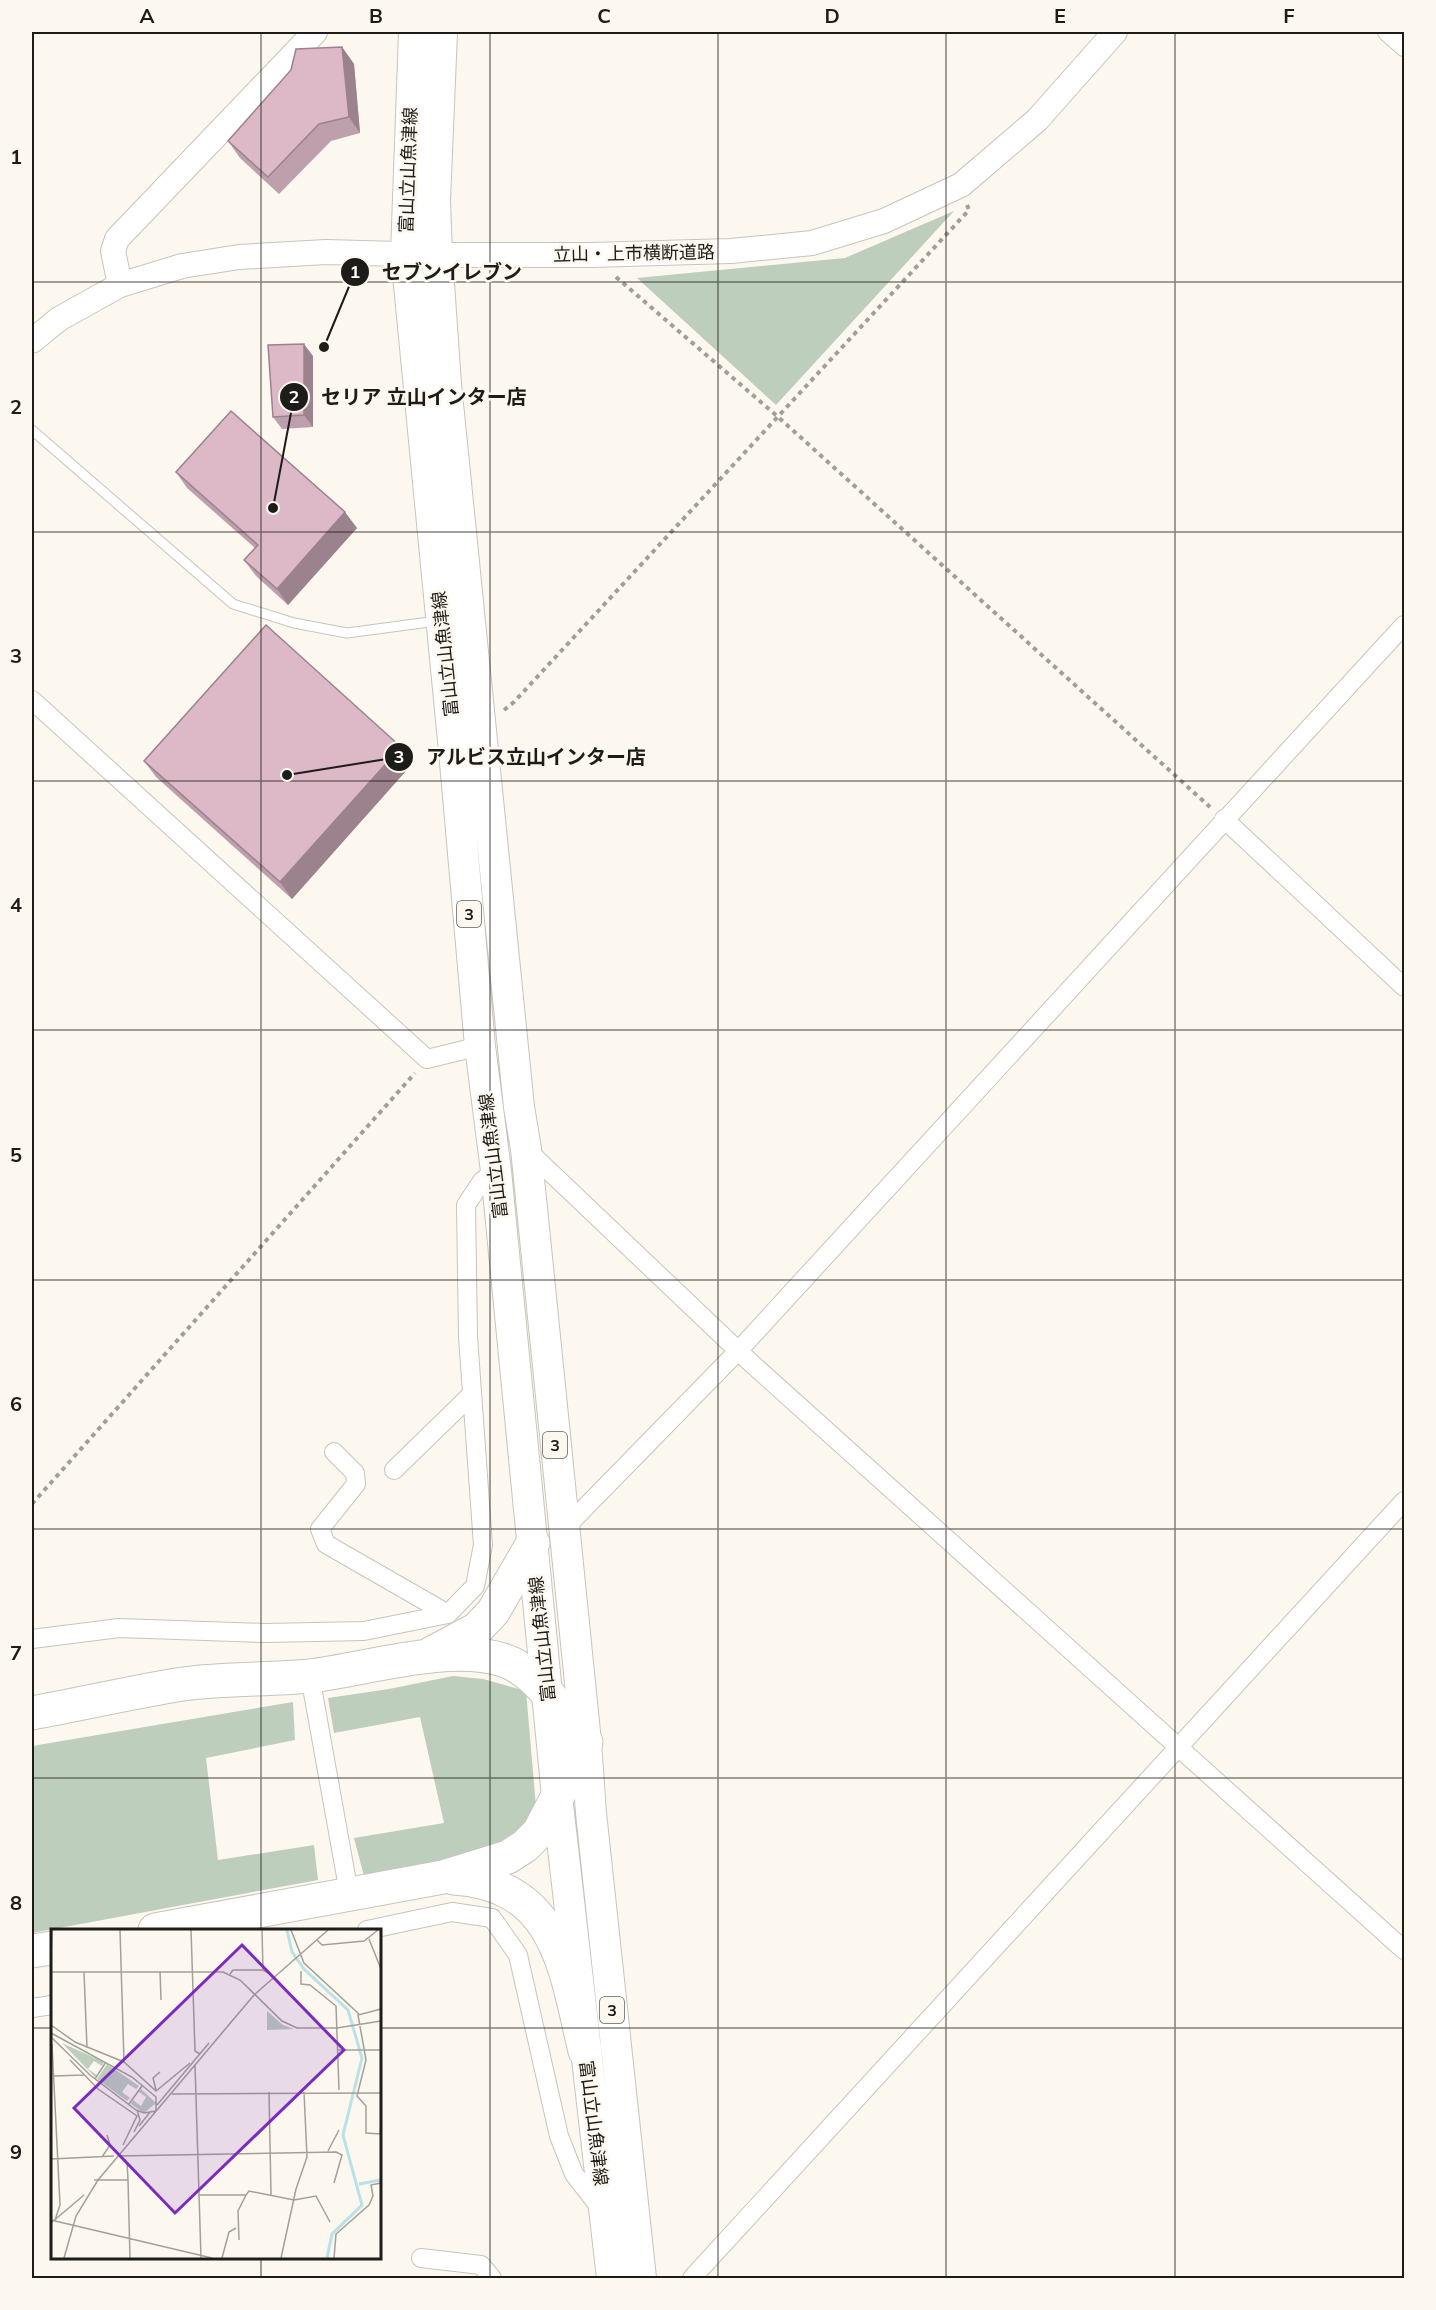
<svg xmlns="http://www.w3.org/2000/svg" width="1436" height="2310" font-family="Mulish,'Noto Sans JP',sans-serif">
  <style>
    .green { fill: #bdcebd }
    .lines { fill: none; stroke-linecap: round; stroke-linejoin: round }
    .service-casing { stroke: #c8c4bb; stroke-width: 11 }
    .minor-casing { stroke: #c8c4bb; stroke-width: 20 }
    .tertiary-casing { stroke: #c8c4bb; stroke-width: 26 }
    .primary-casing { stroke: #c8c4bb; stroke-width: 32 }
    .motorway-casing { stroke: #c8c4bb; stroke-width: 35 }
    .path { stroke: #a29f99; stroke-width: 4; stroke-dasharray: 4.5 4.5; stroke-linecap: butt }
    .service { stroke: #fff; stroke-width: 9 }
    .minor { stroke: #fff; stroke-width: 18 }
    .tertiary { stroke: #fff; stroke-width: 24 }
    .primary { stroke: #fff; stroke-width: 30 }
    .motorway { stroke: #fff; stroke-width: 33 }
    .wall { fill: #be9fac }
    .shaded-wall { fill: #9b828c }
    .building { fill: #ddb9c8; stroke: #9b828c; stroke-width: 1.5 }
    .grid { fill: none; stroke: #1d1c19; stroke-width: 1.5; stroke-opacity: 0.55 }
    .labels { text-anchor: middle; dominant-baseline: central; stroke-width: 5; stroke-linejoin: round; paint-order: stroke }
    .shield { fill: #fcf8ef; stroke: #605e59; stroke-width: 1.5 }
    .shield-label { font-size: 16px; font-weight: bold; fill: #1d1c19 }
    .street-label { font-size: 18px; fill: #1d1c19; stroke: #fcf8ef }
    .inset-river { fill: none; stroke: #b8e2e7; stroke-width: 3 }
    .inset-road { fill: none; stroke: #a3a099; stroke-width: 1.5 }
    .view { fill: #7b2cbf; fill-opacity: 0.15; stroke: #7b2cbf; stroke-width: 3 }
    .inset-edge { fill: none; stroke: #1d1c19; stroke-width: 3 }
    .leader { fill: none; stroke: #1d1c19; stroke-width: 2 }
    .callout-dot { fill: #1d1c19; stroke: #fcf8ef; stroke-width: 2 }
    .mark-label { font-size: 18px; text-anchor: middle; font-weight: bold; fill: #fff }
    .callout-label { font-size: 20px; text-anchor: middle; font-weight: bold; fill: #1d1c19; stroke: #fcf8ef; stroke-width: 5; stroke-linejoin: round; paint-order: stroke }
    .neatline { fill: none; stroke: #1d1c19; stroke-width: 2 }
    .grid-label { font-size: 20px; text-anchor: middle; font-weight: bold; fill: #1d1c19 }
  </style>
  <rect width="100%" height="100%" fill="#fcf8ef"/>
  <path class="green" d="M 954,211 L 776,405 L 637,278 L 845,258 Z
    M 453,1676 L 483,1679 L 526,1691 L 536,1807 L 516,1843 L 461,1866 L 364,1876 L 354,1838 L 444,1823 L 420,1717 L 334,1733 L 328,1698 L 389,1689 Z
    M 293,1702 L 295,1740 L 206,1758 L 218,1860 L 314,1845 L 318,1880 L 32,1933 L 32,1746 Z"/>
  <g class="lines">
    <defs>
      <path id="service" d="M 32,430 L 233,604 L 294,623 L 347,633 L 437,621"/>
      <path id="minor" d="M 1387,32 L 1404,47
        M 32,700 L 427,1059 L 480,1046
        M 1224,819 L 1404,987
        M 526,1149 L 750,1362 L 1404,1950
        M 334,1452 L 355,1473 L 356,1484 L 320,1529 L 326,1544 L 448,1614
        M 394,1470 L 472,1394
        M 564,1529 L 739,1350 L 1404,625
        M 32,1639 L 119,1628 L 265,1633 L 364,1631 L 448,1614 L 475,1586 L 483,1545 L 468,1337 L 466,1205 L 482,1181 L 496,1171
        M 310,1676 L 349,1893
        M 367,1930 L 452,1912 L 492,1918 L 518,1955 L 559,2136 L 574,2174 L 602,2210
        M 32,2008 L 52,2005
        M 421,2258 L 481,2265 L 492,2278
        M 692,2278 L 1404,1501"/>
      <path id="tertiary" d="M 120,285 L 113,251 L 117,239 L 315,32
        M 32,341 L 59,319 L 120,285 L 182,266 L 239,257 L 326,252 L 437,255 L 590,255 L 731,251 L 812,243 L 884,221 L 961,185 L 1037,120 L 1115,32"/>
      <path id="primary" d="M 414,32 L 406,254 L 454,751 L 480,1046 L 496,1171 L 557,1796 L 612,2278
        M 442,32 L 435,200 L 437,255 L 446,384 L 519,1107 L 526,1149 L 586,1742 L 591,1813 L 641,2278"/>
      <path id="motorway" d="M 432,1653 L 477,1629 L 493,1612 L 533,1543
        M 32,1713 C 82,1704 132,1692 183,1684 C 225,1678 268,1680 310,1676 C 367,1669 448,1643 503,1660 C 536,1670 565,1716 586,1742 L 539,1832 L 525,1846 L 508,1857 L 443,1877 L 155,1930
        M 454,1878 C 558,1885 565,1968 585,2051
        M 32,1951 L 52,1948"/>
    </defs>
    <use href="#service" class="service-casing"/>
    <use href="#minor" class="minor-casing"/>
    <use href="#tertiary" class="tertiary-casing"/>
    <use href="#primary" class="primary-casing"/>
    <use href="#motorway" class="motorway-casing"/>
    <path class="path" d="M 616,277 L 777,416 L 1210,807
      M 504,710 L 514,702 L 969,210 L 967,205
      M 32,1504 L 415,1073"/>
    <use href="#service" class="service"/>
    <use href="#minor" class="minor"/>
    <use href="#tertiary" class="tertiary"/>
    <use href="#primary" class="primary"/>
    <use href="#motorway" class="motorway"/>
  </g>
  <path class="wall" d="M 342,47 L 354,64 L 360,133 L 331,141 L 279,194 L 240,158 L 228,141 Z
    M 313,356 L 313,427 L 282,429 L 273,417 Z
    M 176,472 L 357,528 L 288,605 L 256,576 L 244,560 L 255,548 L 187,488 Z
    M 144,761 L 413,763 L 292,899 L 156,777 Z"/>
  <path class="shaded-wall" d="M 342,47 L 354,64 L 360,133 L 349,117 Z
    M 304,344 L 313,356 L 313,427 L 304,415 Z
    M 345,512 L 357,528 L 288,605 L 277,589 Z
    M 401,747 L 413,763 L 292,899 L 280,882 Z"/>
  <path class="building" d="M 342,47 L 349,117 L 319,124 L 268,177 L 228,141 L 291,70 L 296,49 Z
    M 304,344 L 304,415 L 273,417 L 268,345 Z
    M 231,411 L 345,512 L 277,589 L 244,560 L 258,545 L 176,472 Z
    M 266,625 L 401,747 L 280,882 L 144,761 Z"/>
  <path class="grid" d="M 261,32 L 261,1930M 490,32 L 490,2278M 718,32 L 718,2278M 946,32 L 946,2278M 1175,32 L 1175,2278M 32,282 L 1404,282M 32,532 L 1404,532M 32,781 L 1404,781M 32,1030 L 1404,1030M 32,1280 L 1404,1280M 32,1529 L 1404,1529M 32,1778 L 1404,1778M 32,2028 L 52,2028M 380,2028 L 1404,2028M 261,2258 L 261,2278"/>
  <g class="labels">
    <g class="shield">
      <rect x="457" y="901" width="24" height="26" rx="4.5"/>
      <rect x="543" y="1432" width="24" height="26" rx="4.5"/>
      <rect x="600" y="1997" width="24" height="26" rx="4.5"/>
    </g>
    <g class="shield-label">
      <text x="469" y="914">3</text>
      <text x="555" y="1445">3</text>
      <text x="612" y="2010">3</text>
    </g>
    <g class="street-label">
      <text transform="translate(408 170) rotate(-88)">富山立山魚津線</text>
      <text transform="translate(634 253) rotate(-1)">立山・上市横断道路</text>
      <text transform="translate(445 654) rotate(-96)">富山立山魚津線</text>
      <text transform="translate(493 1156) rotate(-97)">富山立山魚津線</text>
      <text transform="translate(542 1639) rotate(-96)">富山立山魚津線</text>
      <text transform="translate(594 2123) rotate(83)">富山立山魚津線</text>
    </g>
  </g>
  <g transform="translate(51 1929)">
    <rect width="330" height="330" fill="#fcf8ef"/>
    <path d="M 216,82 L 232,96 L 243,100 L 216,101 ZM 11,114 L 53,133 L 51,137 L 43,132 L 37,140 L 46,146 L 44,148 ZM 56,135 L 88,157 L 85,160 L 77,155 L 71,163 L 79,169 L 76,172 L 46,150 ZM 90,160 L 105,174 L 93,184 L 80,175 L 82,171 L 90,177 L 95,168 L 88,163 Z" fill="#bdcebd"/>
    <path class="inset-river" d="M 236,1 L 241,23 L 253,40 L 297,81 L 311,129 L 292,206 L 311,276 L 281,305 L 276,329M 308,255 L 330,251"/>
    <path class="inset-road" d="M 69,1 L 73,133M 140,1 L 144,122 L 149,125M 211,1 L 212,41M 240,1 L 253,34 L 308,85M 318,10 L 330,40M 266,11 L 271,16 L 313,12 L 327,1M 0,28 L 1,1M 109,42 L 110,71M 250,42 L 250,55 L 259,56 L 285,77 L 288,161M 0,43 L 172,43 L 189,51 L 231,92 L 246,99 L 286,99 L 330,92M 33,43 L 36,119M 179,45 L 182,41 L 212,41 L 221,46M 0,67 L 0,99M 330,80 L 307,86 L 315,131 L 306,167 L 315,177 L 315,204 L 329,205 L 330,194M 0,96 L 24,113 L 73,133 L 105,162 L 139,134M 0,104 L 81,148 L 105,168 L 105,182 L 93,184 L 85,181 L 39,146 L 0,108M 1,115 L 9,276 L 4,291M 287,121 L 330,121M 19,131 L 47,160 L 86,187 L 72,216M 144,136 L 150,329M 2,147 L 33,146M 44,150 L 55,133M 105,161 L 102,149 L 109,143M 218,163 L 220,266M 121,165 L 330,164M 78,175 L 91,157M 106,176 L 158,114M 88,197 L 100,182M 83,203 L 89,191 L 86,181M 277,222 L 288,201M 67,227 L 285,223 L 291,226 L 283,254M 51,228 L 59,216 L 56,206M 0,230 L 63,227M 76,233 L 77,251M 43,251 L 77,251 L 79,329M 148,266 L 195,266 L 198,262 L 243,271 L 265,267 L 279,293M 0,291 L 161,329M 0,294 L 33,266M 188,311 L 187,282 L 195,266M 13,329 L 25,287 L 47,251 L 203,66 L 277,1M 171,329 L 178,303 L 185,299M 230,329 L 245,260 L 256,228 L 253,163M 283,329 L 285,305 L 318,276 L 322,267 L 320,256 L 330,254"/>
    <path class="view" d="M 191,16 L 293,121 L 124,284 L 23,179 Z"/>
    <rect width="330" height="330" class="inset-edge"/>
  </g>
  <path class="leader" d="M324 347L355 272M273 508L294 397M287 775L399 757"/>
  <g class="callout-dot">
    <circle cx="324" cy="347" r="6"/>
    <circle cx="273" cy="508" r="6"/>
    <circle cx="287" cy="775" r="6"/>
    <circle cx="355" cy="272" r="15"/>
    <circle cx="294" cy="397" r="15"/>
    <circle cx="399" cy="757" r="15"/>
  </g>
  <g class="mark-label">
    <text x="355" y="278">1</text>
    <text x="294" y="403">2</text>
    <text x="399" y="763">3</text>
  </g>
  <g class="callout-label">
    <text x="452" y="279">セブンイレブン</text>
    <text x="424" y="404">セリア 立山インター店</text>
    <text x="536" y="764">アルビス立山インター店</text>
  </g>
  <rect width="1436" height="2310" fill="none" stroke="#fcf8ef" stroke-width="66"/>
  <rect x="33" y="33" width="1370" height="2244" class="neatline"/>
  <g class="grid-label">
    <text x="147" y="23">A</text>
    <text x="376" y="23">B</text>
    <text x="604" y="23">C</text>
    <text x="832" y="23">D</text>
    <text x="1060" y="23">E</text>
    <text x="1289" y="23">F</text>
    <text x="16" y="164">1</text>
    <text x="16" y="414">2</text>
    <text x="16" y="663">3</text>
    <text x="16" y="912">4</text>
    <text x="16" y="1162">5</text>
    <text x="16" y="1411">6</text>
    <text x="16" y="1660">7</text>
    <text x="16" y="1910">8</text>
    <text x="16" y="2159">9</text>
  </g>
</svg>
